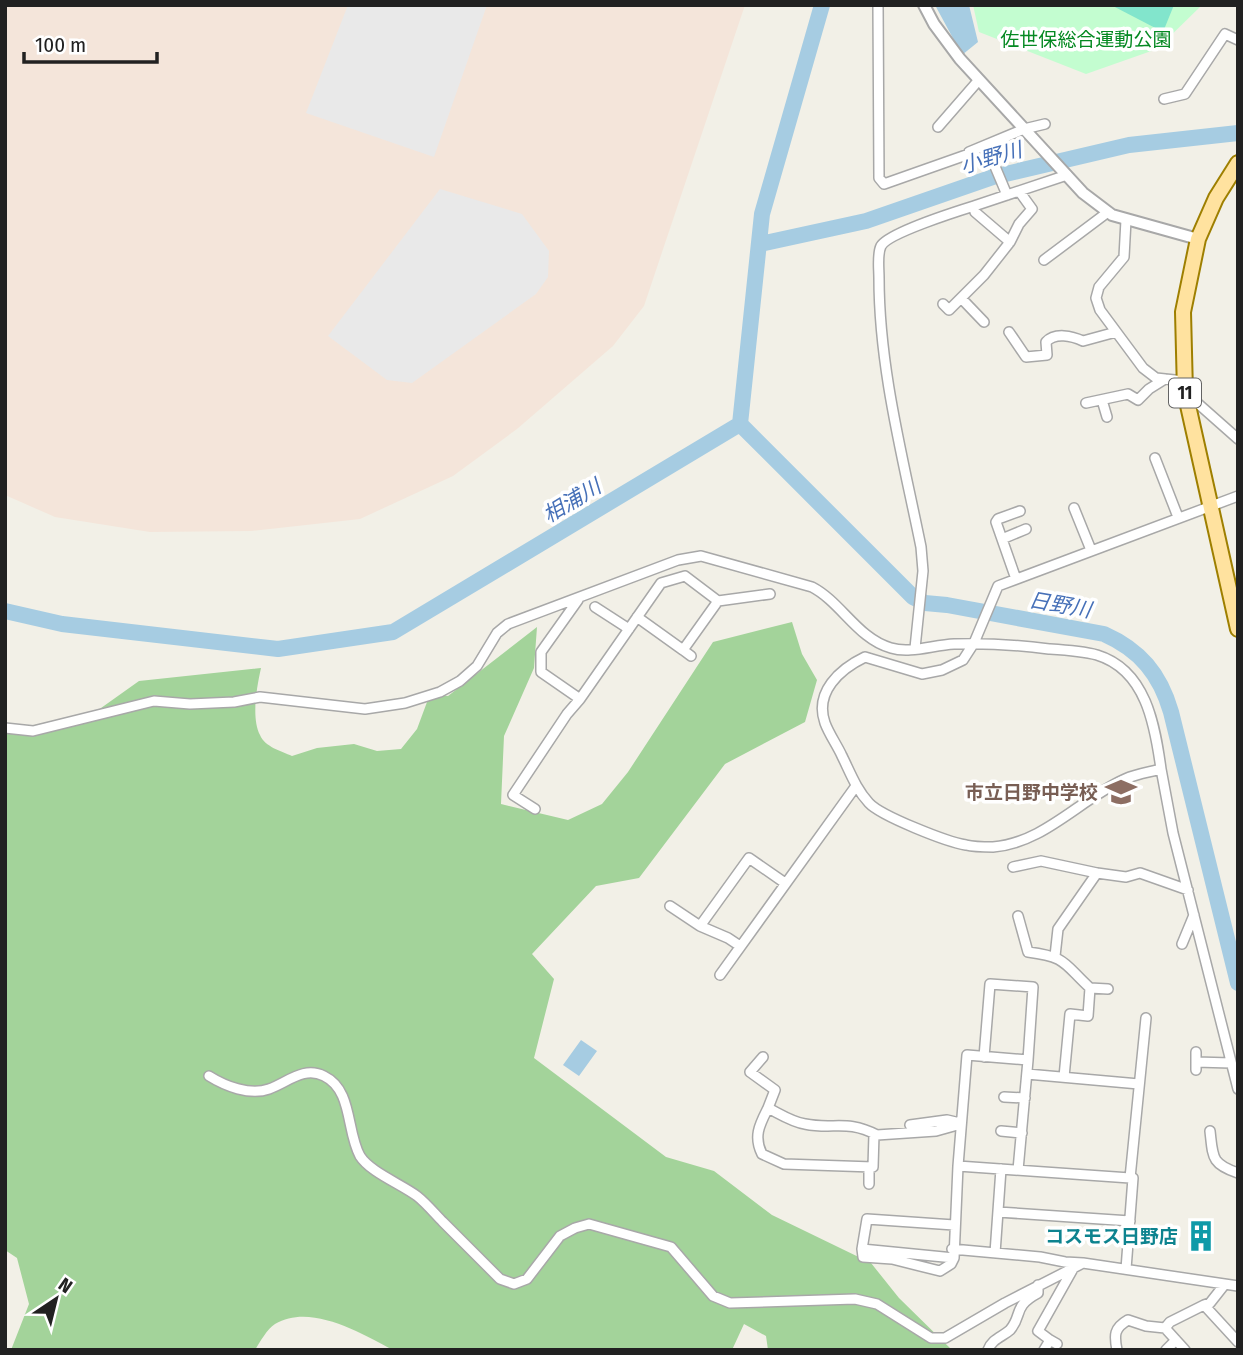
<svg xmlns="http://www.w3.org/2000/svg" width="1243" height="1355" font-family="'Fira Sans Condensed','Noto Sans JP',sans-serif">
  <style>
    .military { fill: #f4e5da }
    .forest { fill: #a3d39a }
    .park { fill: #c3fdd0 }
    .pitch { fill: #82e5cc }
    .parking { fill: #e9e9e9 }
    .water { fill: #a6cce2 }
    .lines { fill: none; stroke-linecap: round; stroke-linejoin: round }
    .river { stroke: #a6cce2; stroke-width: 16 }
    .minor-casing { stroke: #a8a8a8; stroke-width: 12 }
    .tertiary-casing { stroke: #a8a8a8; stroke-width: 14 }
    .primary-casing { stroke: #9e7f00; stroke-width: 18 }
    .minor { stroke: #fff; stroke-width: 9 }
    .tertiary { stroke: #fff; stroke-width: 10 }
    .primary { stroke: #ffe29f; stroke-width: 14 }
    .labels { text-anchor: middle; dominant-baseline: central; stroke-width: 7; stroke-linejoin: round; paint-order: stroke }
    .shield { fill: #fff; stroke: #646464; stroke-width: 2 }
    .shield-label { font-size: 18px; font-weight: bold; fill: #212121 }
    .park-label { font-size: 19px; fill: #058922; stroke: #fff }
    .education-label { font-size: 19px; font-weight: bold; fill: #785e54; stroke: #fff; text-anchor: end }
    .culture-label { font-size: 19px; font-weight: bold; fill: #0d838f; stroke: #fff; text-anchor: end }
    .water-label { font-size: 21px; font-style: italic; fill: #4670b8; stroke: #fff }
  </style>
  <rect width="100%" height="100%" fill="#f2f0e7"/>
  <path class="military" d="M 5,5 L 745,5 L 644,306 L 613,346 L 517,429 L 453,476 L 360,519 L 251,531 L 150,532 L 55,517 L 5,495 Z"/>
  <path class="forest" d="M 792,622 L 802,654 L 817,680 L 805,722 L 725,764 L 639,878 L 596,886 L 532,954 L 554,979 L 534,1058 L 666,1157 L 714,1171 L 772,1215 L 871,1263 L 899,1298 L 952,1350 L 768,1350 L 766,1336 L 744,1324 L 732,1350 L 393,1350 C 360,1333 311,1303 275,1324 C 267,1329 260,1342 255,1350 L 11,1350 L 29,1304 L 17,1258 L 5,1250 L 5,731 L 94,713 L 139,681 L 261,668 C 257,686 251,718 260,735 C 265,747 281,751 292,756 L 317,748 L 354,744 L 377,751 L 401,749 L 417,729 L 430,694 L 448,696 L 537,627 L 534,668 L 504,736 L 501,804 L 568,820 L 602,804 L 628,772 L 713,642 Z"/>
  <path class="park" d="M 973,5 L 1202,5 L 1157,49 L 1086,74 L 979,32 Z"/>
  <path class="pitch" d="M 1111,5 L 1174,5 L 1163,32 Z"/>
  <path class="parking" d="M 348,5 L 487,5 L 434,157 L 306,113 Z
    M 440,189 L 522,214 L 549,251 L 548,277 L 536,294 L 412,383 L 387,380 L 328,336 Z"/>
  <path class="water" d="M 935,5 L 969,5 L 978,42 L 962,55 Z
    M 581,1040 L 597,1051 L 579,1076 L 563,1065 Z"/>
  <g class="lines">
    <path class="river" d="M 760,244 L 866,221 L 993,177 L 1129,145 L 1238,133
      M 740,424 L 913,597 L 925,603 L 947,605 L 1104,634 C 1140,650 1160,674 1171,712 L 1238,983
      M 5,611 L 62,624 L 278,649 L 393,632 L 740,424 L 762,214 L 822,5"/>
    <defs>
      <path id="minor" d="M 878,5 L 879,178 L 884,184 L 969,154 L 969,152 L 1024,129 L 1045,124
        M 1164,99 L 1185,94 L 1225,34 L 1238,40
        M 938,127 L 978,81
        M 986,145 L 1007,195
        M 1126,220 L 1124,257 L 1099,287 L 1096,298 L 1100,310 L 1143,368 L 1156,378 L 1184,381
        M 1010,242 L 1019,224 L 1032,209 L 1019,191
        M 1044,260 L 1108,212
        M 961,298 L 984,322
        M 943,304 L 949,310 L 984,275 L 1010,242 L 975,212 L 974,206 L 1067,175
        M 1009,332 L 1026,357 L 1047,355 L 1046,342 C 1055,332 1072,336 1083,341 L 1116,332
        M 1186,393 L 1238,439
        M 1102,400 L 1107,417
        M 1086,403 L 1128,394 L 1138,400 L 1149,389 L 1165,379
        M 1155,458 L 1178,517
        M 1238,496 L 998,586 L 974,643 L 963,660 L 942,670 L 922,674 L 865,657 C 840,669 814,692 825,723 C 829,734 837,745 842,756 C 850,772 856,789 869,803 C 881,816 947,842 966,845 C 974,847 985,847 993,847 C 1044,843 1080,799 1125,779 C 1136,774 1150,772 1161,769 L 1173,833 L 1238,1089
        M 1074,508 L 1091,550
        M 1002,539 L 1026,529
        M 1016,579 L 996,522 L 998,519 L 1020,511
        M 595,607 L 629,629
        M 637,617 L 683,650
        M 915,648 L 923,571 L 921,547 C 903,458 879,368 879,278 C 879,268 877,254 881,246 C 888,233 958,211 974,206
        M 691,656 L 683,650 L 718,601
        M 580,699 L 661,583 L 685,576 L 718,601 L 770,594
        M 5,728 L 33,731 L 154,701 L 190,704 L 234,702 L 260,697 L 365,709 L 405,703 L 440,692 L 460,681 L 477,666 L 497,633 L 508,624 L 678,560 L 701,556 L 812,587 C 841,602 858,639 891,648 C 910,654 933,645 954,644 C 986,643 1018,645 1049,649 C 1065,650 1082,651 1097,655 C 1146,670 1155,725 1161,769
        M 535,809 L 513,795 L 567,714 L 580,699 L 541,672 L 541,652 L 578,600
        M 1013,867 L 1041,861 L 1097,873
        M 670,906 L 700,926 L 749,858 L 785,883
        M 1018,916 L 1028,952 C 1067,957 1063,963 1090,988
        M 700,926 L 728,938 L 740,946
        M 1182,944 L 1194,915
        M 1055,956 L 1058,929 L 1097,873 L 1126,877 L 1140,873 L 1188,890
        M 720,975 L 856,786
        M 1196,1052 L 1196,1070
        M 763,1057 L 750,1072 L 775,1090 L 768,1108
        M 984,1057 L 990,984 L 1033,987 L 1028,1060
        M 1196,1062 L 1231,1063
        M 1027,1074 L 1139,1084
        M 209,1076 C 225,1086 250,1096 269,1089 C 288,1082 304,1066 324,1076 C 353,1090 346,1131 360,1156 C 370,1172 401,1184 417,1196 C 426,1203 435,1214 443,1222 C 462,1241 481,1260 500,1279 L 514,1284 L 527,1279 L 560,1236 L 575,1228 L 589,1224 L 671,1247 L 713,1296 L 730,1303 L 855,1299 L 877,1304 L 931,1338 L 945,1338 L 1005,1303 L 1083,1263
        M 1064,1077 L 1070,1014 L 1088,1016 L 1090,988 L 1108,989
        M 1004,1097 L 1025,1098
        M 910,1125 L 947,1120 L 960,1123
        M 1001,1131 L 1022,1133
        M 1210,1131 C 1213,1157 1211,1164 1238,1173
        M 874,1134 L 873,1167 L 784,1164 L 762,1154 C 753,1136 760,1124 768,1108 C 780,1114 792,1122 805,1124 C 834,1130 846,1119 877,1135 L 936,1131 L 961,1124
        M 1018,1170 L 1028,1060 L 967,1055 L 958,1166 L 1130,1178
        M 869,1184 L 869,1167
        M 998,1212 L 1130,1221
        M 954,1225 L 867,1219 L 862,1249 L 954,1258 L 958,1166
        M 862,1249 L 863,1257 L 892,1259 L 940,1271 L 951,1264 L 954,1258
        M 952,1249 L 1040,1257 L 1065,1262 L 1083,1263 L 1238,1286
        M 995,1253 L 1001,1169
        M 1126,1269 L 1133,1178 L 1130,1178 L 1146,1018
        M 1225,1284 L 1210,1303 L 1204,1305 L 1238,1342
        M 1165,1328 L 1185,1350
        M 1050,1340 L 1038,1331 L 1074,1267
        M 988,1350 C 992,1339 1002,1337 1010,1330 C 1023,1315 1012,1307 1038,1293 L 1038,1285
        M 1044,1350 L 1050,1340 L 1057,1344
        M 1117,1350 C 1114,1335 1114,1328 1128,1320 L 1146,1326 L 1165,1328 L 1170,1322 L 1204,1305
        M 1166,1350 L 1176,1340"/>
      <path id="tertiary" d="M 924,5 L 934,24 L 960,59 L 1083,193 L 1112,215 L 1198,239"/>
      <path id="primary" d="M 1238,163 L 1216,198 L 1198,239 L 1183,312 L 1185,392 L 1238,629"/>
    </defs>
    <use href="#minor" class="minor-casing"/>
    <use href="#tertiary" class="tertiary-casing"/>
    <use href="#primary" class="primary-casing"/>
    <use href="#minor" class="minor"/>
    <use href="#tertiary" class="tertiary"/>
    <use href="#primary" class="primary"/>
  </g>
  <defs>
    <symbol id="school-bare" viewBox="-9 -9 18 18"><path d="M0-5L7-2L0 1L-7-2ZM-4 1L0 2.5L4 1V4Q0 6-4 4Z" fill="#8d6e63" stroke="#fff" stroke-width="2.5" paint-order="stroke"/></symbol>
    <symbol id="building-bare" viewBox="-9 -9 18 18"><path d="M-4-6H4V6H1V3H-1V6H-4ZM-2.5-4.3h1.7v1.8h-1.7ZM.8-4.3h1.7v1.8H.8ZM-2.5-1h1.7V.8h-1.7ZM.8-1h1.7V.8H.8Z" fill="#0f9aa8" stroke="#fff" stroke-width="2.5" paint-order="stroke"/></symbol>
  </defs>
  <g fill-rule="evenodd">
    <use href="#school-bare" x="1099" y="770" width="44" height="44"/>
    <use href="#building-bare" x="1179" y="1214" width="44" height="44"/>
  </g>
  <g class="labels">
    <rect class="shield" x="1169" y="378.5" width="32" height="29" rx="5"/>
    <g class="shield-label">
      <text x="1185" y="393">11</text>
    </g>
    <g class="park-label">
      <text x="1086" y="39">佐世保総合運動公園</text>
    </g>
    <g class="education-label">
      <text x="1098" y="792">市立日野中学校</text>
    </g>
    <g class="culture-label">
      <text x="1178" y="1236">コスモス日野店</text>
    </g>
    <g class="water-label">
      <text transform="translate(991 158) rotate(-16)">小野川</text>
      <text transform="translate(572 501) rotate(-31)">相浦川</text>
      <text transform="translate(1060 605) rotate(10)">日野川</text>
    </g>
  </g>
  <rect width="1243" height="1355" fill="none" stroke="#212121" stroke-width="14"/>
  <g transform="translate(56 1299) rotate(35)" stroke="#ffffff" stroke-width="5" paint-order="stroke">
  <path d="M0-5L12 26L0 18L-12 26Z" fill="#212121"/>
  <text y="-10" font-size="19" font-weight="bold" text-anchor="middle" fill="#212121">N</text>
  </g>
  <path d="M24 52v10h133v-10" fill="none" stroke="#212121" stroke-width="3.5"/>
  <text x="35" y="52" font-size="21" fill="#212121" stroke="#ffffff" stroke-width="5" paint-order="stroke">100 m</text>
</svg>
